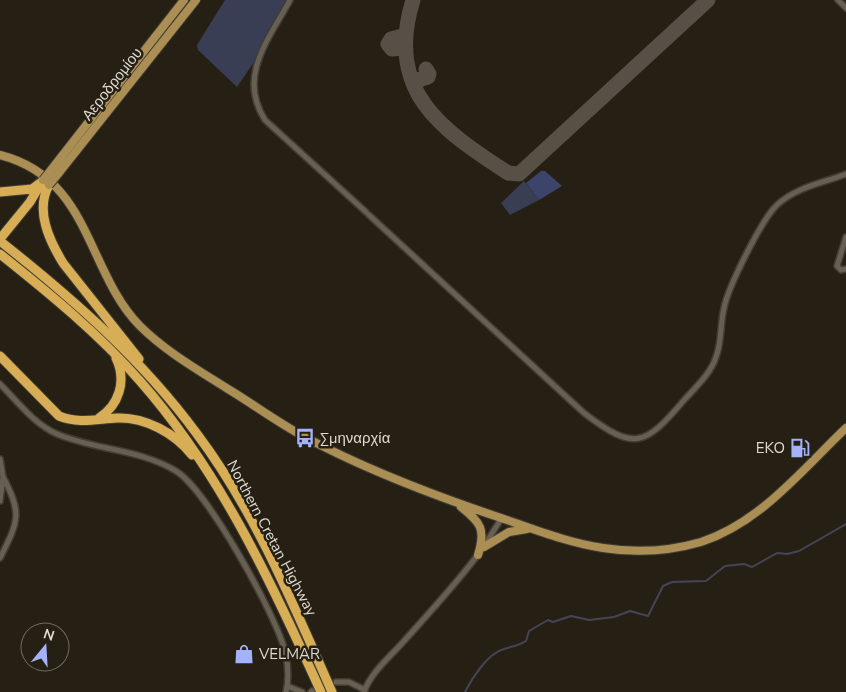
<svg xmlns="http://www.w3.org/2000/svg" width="846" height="692" font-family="'Nunito Sans',sans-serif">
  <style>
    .green { fill: #393e55 }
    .forest { fill: #3d446b }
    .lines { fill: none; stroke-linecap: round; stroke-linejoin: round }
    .stream { stroke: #454457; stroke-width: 2 }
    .taxiway { stroke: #565046; stroke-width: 15 }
    .minor-casing { stroke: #413c34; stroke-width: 8 }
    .primary-casing { stroke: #413c34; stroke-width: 10 }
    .motorway-casing { stroke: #413c34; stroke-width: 11 }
    .minor { stroke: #665f52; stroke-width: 5 }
    .primary { stroke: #aa8e54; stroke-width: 8 }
    .motorway { stroke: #d7ad55; stroke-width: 9 }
    .primary-bridge-casing { stroke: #413c34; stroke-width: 10; stroke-linecap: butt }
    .primary-bridge { stroke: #aa8e54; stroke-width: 8 }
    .labels { text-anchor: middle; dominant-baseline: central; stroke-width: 5; stroke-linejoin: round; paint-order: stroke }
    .street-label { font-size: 15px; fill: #dedbd3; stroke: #262014 }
    .poi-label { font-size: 15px; fill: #dedbd3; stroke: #262014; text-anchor: start }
  </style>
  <rect width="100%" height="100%" fill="#262014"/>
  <path class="green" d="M 225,0 L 288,0 L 254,62 L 237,87 L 198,50 L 197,45 Z
    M 524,181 L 539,200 L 510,215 L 501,203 Z"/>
  <path class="forest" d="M 541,171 L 545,171 L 562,186 L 539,200 L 526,183 Z"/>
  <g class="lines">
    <path class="stream" d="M 465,692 C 472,678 488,653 504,649 C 513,646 518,646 526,641 L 529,631 L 548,620 L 553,622 L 571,616 L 589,620 L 614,617 L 630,611 L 648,616 L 663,586 L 672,582 L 706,581 L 725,566 L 744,564 L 752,567 L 777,553 L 787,554 L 799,551 L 846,524"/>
    <path class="taxiway" d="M 413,0 C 385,91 440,129 508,173 L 519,174 L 708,0
      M 406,35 L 391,39 L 388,44 L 392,49 L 403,48 L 406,50
      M 412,78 L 418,80 L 428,77 L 429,74 L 426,69"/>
    <defs>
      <path id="minor" d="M 290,0 C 269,39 237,76 265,120 L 366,212
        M 838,0 L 846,8
        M 369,215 L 584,413 C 635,452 645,446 685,399 C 696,387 711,373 716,357 C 722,342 720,324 724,308 C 728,287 762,219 777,205 C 796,187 823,183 846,174
        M 846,237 L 837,266 L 841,270 L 846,269
        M 0,384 C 17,401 34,424 57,434 C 95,450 140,449 176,471 C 207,490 275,613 285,651 C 288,664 289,679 286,692
        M 0,459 L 3,477 L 0,501
        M 486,543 L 501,519
        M 0,558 C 18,522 23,514 3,477
        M 336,682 L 349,682 L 365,690
        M 287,686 L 302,692
        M 311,692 L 312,691
        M 364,692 C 371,672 391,656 404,641 C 430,612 457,583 480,552"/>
      <path id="primary" d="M 0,155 C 91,178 86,271 140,326 C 165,351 198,370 228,389 C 253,404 277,422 303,436 C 366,470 435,496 504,519 C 536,530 569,543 603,548 C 635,553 670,551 701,542 C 760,523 802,470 846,428
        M 51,170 L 184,0
        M 58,174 L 196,0
        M 461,507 C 481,523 486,529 478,555
        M 484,547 L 509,532 L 527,529"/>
      <path id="motorway" d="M 49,185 C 35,210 49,240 63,263 L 139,359
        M 0,192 L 32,189 L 40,183
        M 0,239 L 30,202 L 43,180
        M 0,241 C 72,298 142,359 197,434 C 255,511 293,604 332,692
        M 0,254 C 49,293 99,334 140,381 C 221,473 271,582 321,692
        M 0,356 L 59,416 C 79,424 96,419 117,418 C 145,417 175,433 192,455
        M 99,418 C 119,405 127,381 116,358"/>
    </defs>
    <use href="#minor" class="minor-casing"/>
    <use href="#primary" class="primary-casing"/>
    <use href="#motorway" class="motorway-casing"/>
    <use href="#minor" class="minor"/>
    <use href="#primary" class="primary"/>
    <use href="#motorway" class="motorway"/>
    <defs>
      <path id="primary-bridge" d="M 43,180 L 51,170
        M 49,185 L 58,174"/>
    </defs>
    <use href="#primary-bridge" class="primary-bridge-casing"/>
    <use href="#primary-bridge" class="primary-bridge"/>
  </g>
  <defs>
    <symbol id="bus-bare" viewBox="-9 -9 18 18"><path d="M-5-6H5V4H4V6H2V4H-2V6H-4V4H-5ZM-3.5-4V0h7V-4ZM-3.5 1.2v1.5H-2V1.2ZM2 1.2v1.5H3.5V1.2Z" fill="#a4b2fc" stroke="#262014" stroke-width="2.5" paint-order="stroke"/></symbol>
    <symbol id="fuel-bare" viewBox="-9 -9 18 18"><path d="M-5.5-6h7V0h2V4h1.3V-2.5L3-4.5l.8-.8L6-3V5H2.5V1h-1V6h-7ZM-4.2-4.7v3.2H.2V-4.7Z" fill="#a4b2fc" stroke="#262014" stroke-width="2.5" paint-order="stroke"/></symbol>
    <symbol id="shop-bare" viewBox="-9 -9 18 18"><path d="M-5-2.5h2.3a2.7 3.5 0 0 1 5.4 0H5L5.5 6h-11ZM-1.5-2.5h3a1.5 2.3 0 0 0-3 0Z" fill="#a4b2fc" stroke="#262014" stroke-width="2.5" paint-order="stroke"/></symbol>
  </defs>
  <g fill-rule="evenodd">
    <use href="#bus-bare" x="291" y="424" width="28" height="28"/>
    <use href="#fuel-bare" x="786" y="434" width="28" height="28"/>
    <use href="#shop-bare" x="230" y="640" width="28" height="28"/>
  </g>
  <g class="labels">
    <g class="street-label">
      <text transform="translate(112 84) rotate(-52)">Αεροδρομίου</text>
      <text transform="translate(272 538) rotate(62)">Northern Cretan Highway</text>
    </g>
    <g class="poi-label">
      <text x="320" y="438">Σμηναρχία</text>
      <text x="785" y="448" text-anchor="end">EKO</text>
      <text x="259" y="654">VELMAR</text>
    </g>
  </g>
  <g transform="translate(45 647) rotate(18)"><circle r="24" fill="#262014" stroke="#706b60"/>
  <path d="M0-4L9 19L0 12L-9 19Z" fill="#a4b2fc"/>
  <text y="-8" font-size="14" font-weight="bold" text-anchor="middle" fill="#dedbd3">N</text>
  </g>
</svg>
